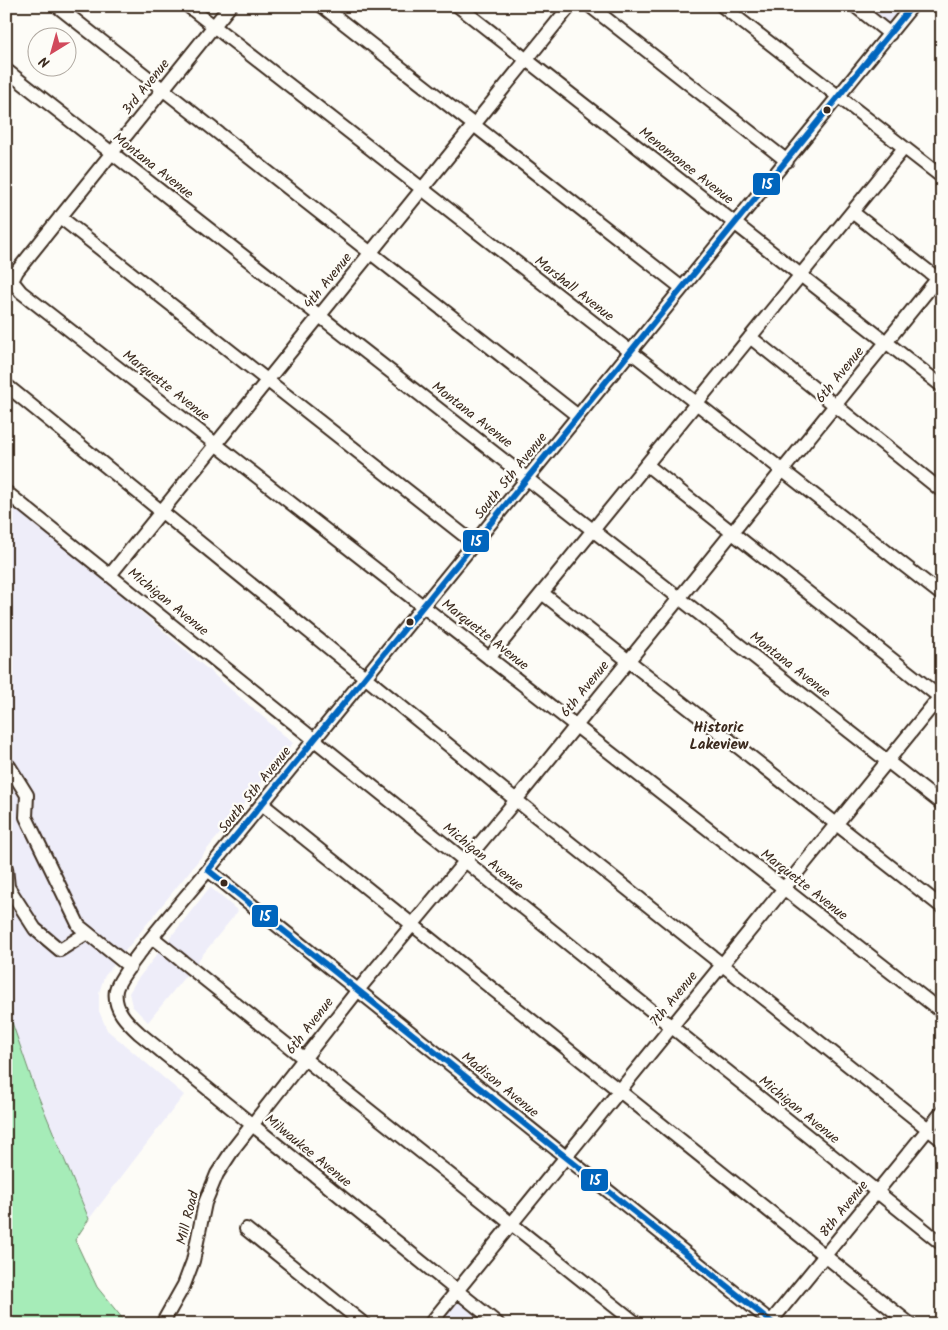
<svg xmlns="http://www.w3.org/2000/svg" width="948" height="1330" font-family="Kalam,sans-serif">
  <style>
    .built { fill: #eeedf9 }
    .green { fill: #a6ecb8; stroke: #708b6b }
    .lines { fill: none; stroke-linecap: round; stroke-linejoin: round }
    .minor-casing { stroke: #3b2a1e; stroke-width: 16 }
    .minor { stroke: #fdfcf7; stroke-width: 12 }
    .bus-1-casing { stroke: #fdfcf7; stroke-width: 10 }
    .bus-1 { stroke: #0065bd; stroke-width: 6 }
    .bus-dot { fill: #3b2a1e; stroke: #fdfcf7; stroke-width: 2 }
    .labels { text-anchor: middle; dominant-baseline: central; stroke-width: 4.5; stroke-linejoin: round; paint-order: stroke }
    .street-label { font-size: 14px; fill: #3b2a1e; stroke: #fdfcf7 }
    .neighbourhood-label { font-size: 15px; font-weight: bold; fill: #3b2a1e; stroke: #fdfcf7 }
    .line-badge { stroke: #fdfcf7; stroke-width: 2 }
    .badge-label { font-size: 14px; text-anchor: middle; font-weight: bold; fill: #fff }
  </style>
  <rect width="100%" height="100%" fill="#fdfcf7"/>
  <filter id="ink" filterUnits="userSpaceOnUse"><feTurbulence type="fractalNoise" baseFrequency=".02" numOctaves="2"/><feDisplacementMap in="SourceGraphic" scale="10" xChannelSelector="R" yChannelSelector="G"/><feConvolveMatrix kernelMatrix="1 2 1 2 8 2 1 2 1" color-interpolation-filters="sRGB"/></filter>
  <g filter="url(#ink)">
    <path class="built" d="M 863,6 L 904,6 L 888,26 Z
      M 6,495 L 293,743 L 104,977 L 99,993 L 99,1011 L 107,1030 L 184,1095 L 89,1219 L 34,1086 L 6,1005 Z
      M 210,887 L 238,911 L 148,1022 L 132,1006 L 129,993 L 137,980 Z
      M 457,1291 L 498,1324 L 430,1324 Z"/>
    <path class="green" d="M 6,1005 L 34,1086 L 89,1219 L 75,1240 L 97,1287 L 127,1324 L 6,1324 Z"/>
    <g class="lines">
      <defs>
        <path id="minor" d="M 57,6 L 578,416
          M 188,6 L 942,595
          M 230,6 L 17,271 L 12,281 L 21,292 L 942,1012
          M 322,6 L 682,288
          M 458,6 L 942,386
          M 590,6 L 787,161
          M 722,6 L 942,177
          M 855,6 L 890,34
          M 6,70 L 942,804
          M 852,212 L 942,282
          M 60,217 L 475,544
          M 750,337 L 942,491
          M 6,385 L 516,800 L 942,1140
          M 647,465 L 942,699
          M 6,492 L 942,1244
          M 110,575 L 570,6
          M 542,593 L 942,907
          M 489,658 L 904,148
          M 6,765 L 9,766 L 27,795 L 26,817 L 79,926 L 130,967
          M 262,804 L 910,1324
          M 6,868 L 8,887 L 35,929 L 60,950 L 87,933
          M 208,870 L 774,1324
          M 153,938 L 637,1324
          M 246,1229 L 364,1324
          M 162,1324 L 184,1285 L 193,1261 L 205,1203 L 217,1174 L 234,1148 L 358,990 L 516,800 L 942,273
          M 430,1324 L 942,694
          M 498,1324 L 139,1033 C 127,1022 113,1009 116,990 C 120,971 191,891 208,870 L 912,6
          M 769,1324 L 942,1112"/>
      </defs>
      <use href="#minor" class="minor-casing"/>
      <use href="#minor" class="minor"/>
      <defs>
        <path id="bus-1" d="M 774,1324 L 208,870 L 912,6"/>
      </defs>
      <use href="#bus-1" class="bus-1-casing"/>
      <use href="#bus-1" class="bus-1"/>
    </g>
  </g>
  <g class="bus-dot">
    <circle cx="827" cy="110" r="4.5"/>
    <circle cx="410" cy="622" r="4.5"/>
    <circle cx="224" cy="883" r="4.5"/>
  </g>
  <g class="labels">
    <g class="street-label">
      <text transform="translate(146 87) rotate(-51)">3rd Avenue</text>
      <text transform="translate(153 166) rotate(38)">Montana Avenue</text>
      <text transform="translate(686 166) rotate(38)">Menomonee Avenue</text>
      <text transform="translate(328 281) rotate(-51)">4th Avenue</text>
      <text transform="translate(574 289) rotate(38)">Marshall Avenue</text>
      <text transform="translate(840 375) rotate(-51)">6th Avenue</text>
      <text transform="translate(166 386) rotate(38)">Marquette Avenue</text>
      <text transform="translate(472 415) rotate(38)">Montana Avenue</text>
      <text transform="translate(511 476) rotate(-51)">South 5th Avenue</text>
      <text transform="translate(168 602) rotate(39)">Michigan Avenue</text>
      <text transform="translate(485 635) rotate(38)">Marquette Avenue</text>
      <text transform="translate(790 665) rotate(38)">Montana Avenue</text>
      <text transform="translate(585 689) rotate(-51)">6th Avenue</text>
      <text transform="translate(255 790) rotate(-51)">South 5th Avenue</text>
      <text transform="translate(483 857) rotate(39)">Michigan Avenue</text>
      <text transform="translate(804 885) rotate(38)">Marquette Avenue</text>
      <text transform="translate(674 999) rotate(-51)">7th Avenue</text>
      <text transform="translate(310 1026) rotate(-52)">6th Avenue</text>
      <text transform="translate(500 1085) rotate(39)">Madison Avenue</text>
      <text transform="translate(799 1110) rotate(39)">Michigan Avenue</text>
      <text transform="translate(308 1151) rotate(39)">Milwaukee Avenue</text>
      <text transform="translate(844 1209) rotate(-51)">8th Avenue</text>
      <text transform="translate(188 1218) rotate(-76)">Mill Road</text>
    </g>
    <g class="neighbourhood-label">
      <text x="719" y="728">Historic<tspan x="719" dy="17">Lakeview</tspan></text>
    </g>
  </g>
  <g class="line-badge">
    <rect x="752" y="172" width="29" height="24" rx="5" fill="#0065bd"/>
    <rect x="462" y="529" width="28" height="24" rx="5" fill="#0065bd"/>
    <rect x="251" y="904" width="28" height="24" rx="5" fill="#0065bd"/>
    <rect x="580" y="1168" width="29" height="24" rx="5" fill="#0065bd"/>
  </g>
  <g class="badge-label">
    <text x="767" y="189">15</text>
    <text x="476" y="546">15</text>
    <text x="265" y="921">15</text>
    <text x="595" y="1185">15</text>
  </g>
  <rect width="948" height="1330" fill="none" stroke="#fdfcf7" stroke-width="25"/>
  <rect x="12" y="12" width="923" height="1305" fill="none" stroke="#3b2a1e" stroke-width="2" filter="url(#ink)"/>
  <g transform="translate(52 52) rotate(217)"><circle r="24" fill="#fdfcf7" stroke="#afa8a0"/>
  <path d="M0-4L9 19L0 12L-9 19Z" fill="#d1495b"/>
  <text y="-8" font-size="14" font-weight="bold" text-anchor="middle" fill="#3b2a1e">N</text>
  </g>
</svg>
